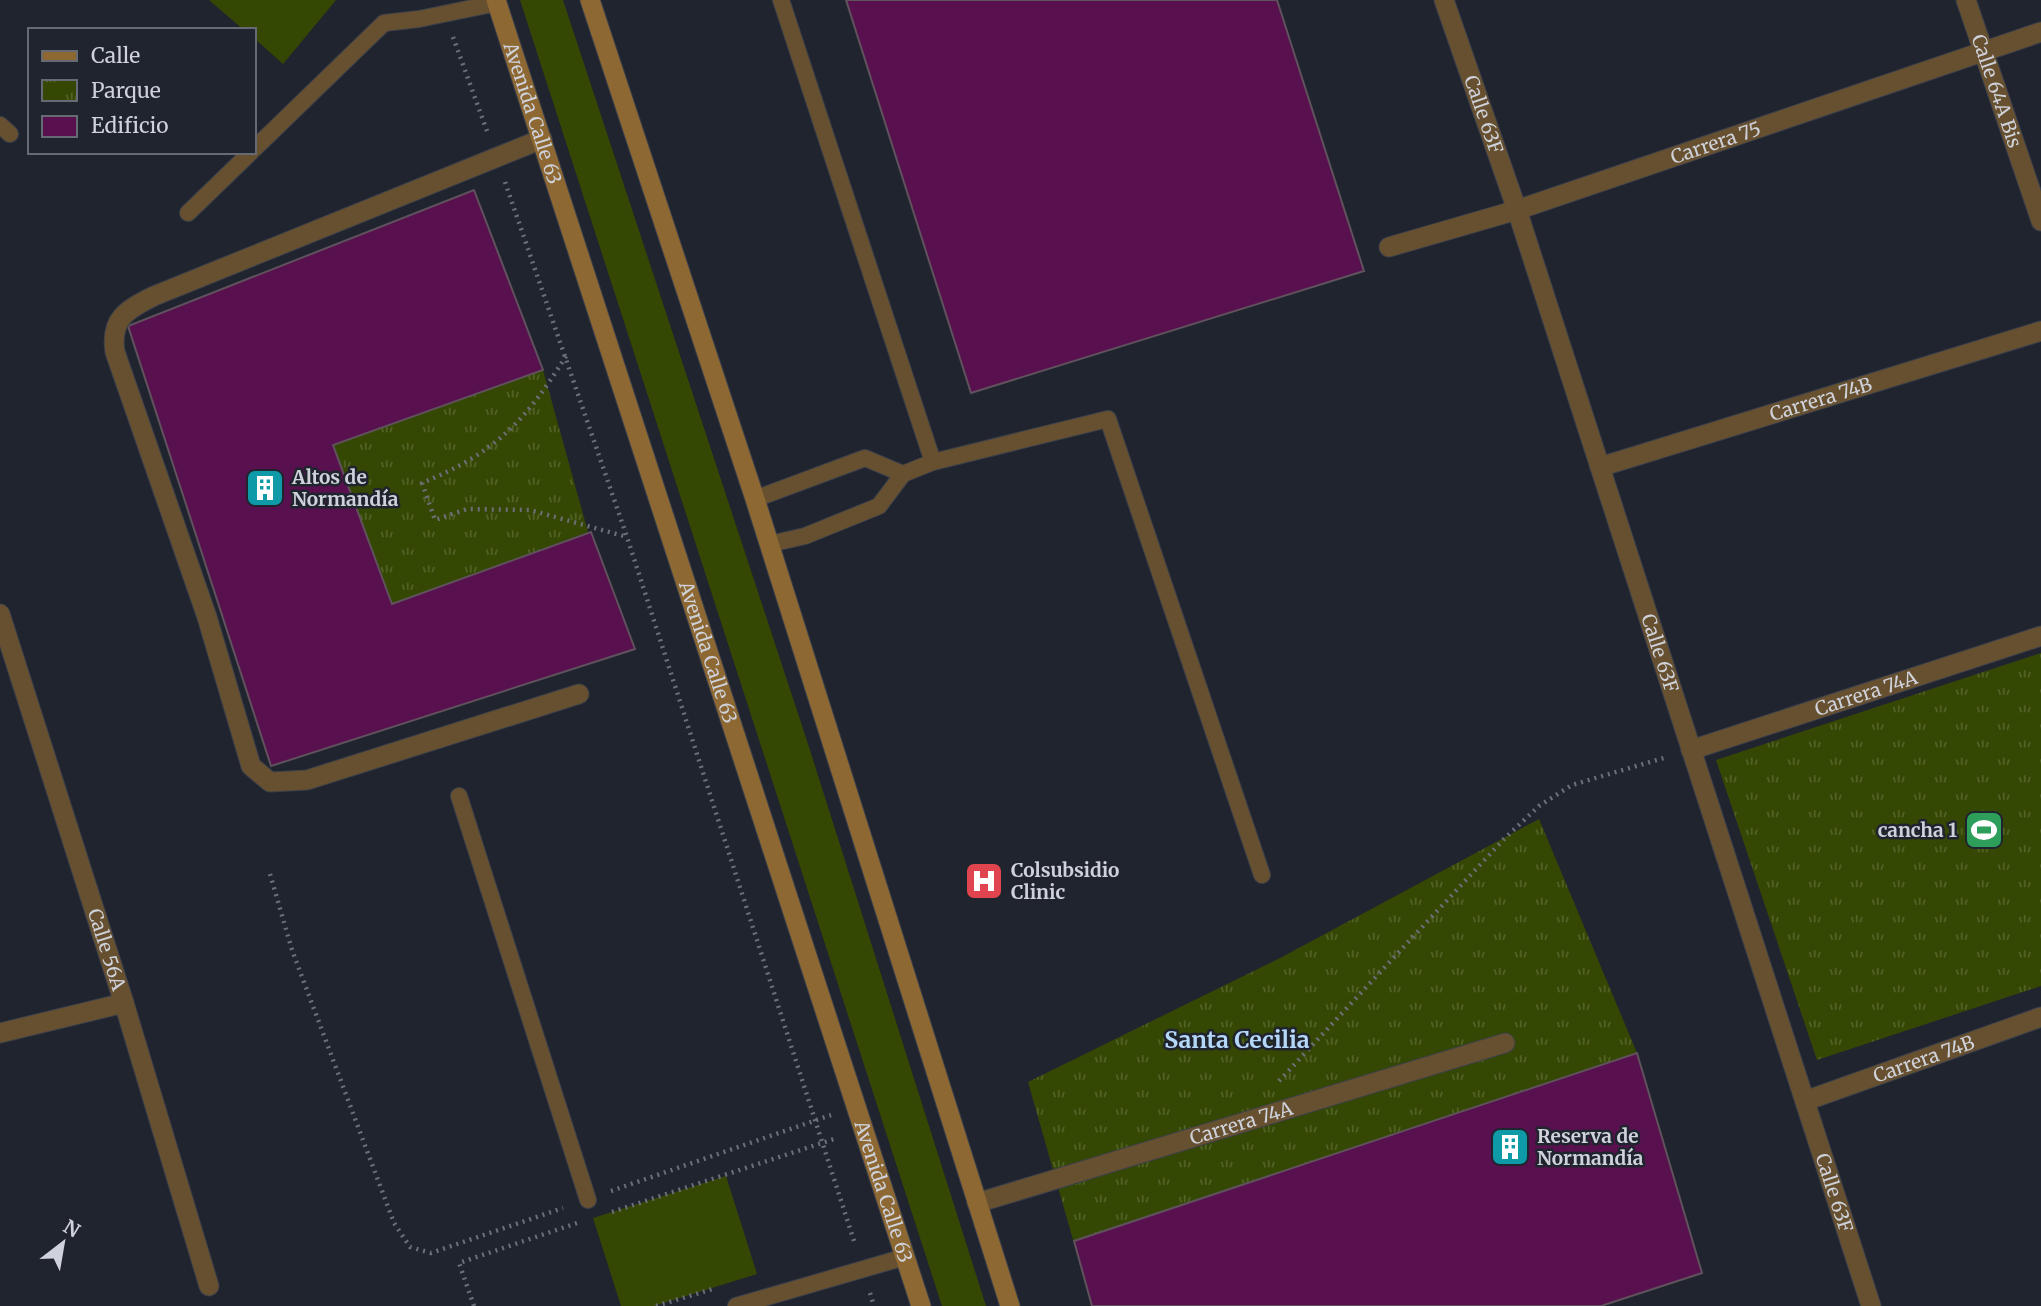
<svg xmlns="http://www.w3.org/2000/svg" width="2041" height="1306" font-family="Merriweather,serif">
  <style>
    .grass { fill: #354803 }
    .park { fill: url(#park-tufts) }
    .building { fill: #58114e; stroke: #5f525c; stroke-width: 2 }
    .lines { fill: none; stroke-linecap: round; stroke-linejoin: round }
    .service-casing { stroke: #3c404a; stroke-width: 18 }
    .pedestrian-casing { stroke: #3c404a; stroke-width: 21 }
    .minor-casing { stroke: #3c404a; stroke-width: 21 }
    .secondary-casing { stroke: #3c404a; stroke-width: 21 }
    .path { stroke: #6b6f78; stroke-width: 4.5; stroke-dasharray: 2 5; stroke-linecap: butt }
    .service { stroke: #675030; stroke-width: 16 }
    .pedestrian { stroke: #675030; stroke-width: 19 }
    .minor { stroke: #675030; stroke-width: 19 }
    .secondary { stroke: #8d6833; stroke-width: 19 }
    .labels { text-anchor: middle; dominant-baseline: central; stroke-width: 5; stroke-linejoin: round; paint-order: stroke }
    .street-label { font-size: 19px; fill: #cfd2da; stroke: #20242f }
    .poi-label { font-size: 19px; font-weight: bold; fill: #cfd2da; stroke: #20242f; text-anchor: start }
    .quarter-label { font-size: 23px; font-weight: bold; fill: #b5d8f9; stroke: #20242f }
  </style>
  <defs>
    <pattern id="park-tufts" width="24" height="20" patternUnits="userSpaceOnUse" patternTransform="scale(1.75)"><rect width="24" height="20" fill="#354803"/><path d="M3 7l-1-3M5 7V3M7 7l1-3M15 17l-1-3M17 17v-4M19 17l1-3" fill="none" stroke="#516227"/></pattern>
  </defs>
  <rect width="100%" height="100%" fill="#20242f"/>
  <path class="grass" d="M 209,0 L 336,0 L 283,64 L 254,38 L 254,30 L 244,30 Z
    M 520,0 L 563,0 L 809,747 L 986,1306 L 942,1306 Z
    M 726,1176 L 757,1274 L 654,1306 L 621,1306 L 593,1218 Z"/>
  <path class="park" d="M 543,370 L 588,532 L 392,604 L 333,445 Z
    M 2041,653 L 2041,986 L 1817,1060 L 1716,760 Z
    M 1539,819 L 1637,1053 L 1702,1273 L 1601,1306 L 1092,1306 L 1028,1082 L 1282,957 Z"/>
  <path class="building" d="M 846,0 L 1277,0 L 1364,271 L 971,393 Z
    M 474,190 L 543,370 L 333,445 L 392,604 L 591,532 L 635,649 L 271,766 L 128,326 Z
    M 1637,1053 L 1702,1273 L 1601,1306 L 1092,1306 L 1074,1241 Z"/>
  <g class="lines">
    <defs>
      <path id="service" d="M 781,0 L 933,462
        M 0,125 L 10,134
        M 254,149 L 384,23 L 419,19 L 497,3
        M 188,213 L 251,152
        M 755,499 L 865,458 L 903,474 L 933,462 L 1108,419 L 1262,875
        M 770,544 L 805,536 L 879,506 L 903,474
        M 459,796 L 588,1200
        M 736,1306 L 905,1257"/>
      <g id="pedestrian">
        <path id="s1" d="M 1966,0 L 2041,221"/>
      </g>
      <g id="minor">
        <path id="s2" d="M 1444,0 L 1517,210 L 1871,1306"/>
        <path d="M 542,139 L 154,296 C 126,310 110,319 115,352 L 207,617 L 251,766 L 270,782 L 307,780 L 579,694"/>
        <path id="s3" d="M 1389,247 L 1517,210 L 2041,32"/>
        <path id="s4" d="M 1600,467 L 2041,331"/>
        <path id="s5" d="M 0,614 L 124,1003 L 209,1286"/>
        <path id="s6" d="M 1691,750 L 2041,636"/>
        <path d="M 0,1033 L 124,1003"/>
        <path id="s7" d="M 1805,1101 L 2041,1017"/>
        <path id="s8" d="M 977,1203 L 1505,1043"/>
      </g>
      <g id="secondary">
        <path id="s9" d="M 496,0 L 921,1306"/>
        <path d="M 590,0 L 755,499 L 1010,1306"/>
      </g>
    </defs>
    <use href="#service" class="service-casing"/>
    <use href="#pedestrian" class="pedestrian-casing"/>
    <use href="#minor" class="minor-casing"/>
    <use href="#secondary" class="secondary-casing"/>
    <path class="path" d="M 453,37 L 487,131
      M 505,182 L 627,537 L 855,1244
      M 566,356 C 525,422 495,453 422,483 L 435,520 L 467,509 L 530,510 L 627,537
      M 270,874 L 292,950 L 394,1223 L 410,1247 L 431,1253 L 563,1208
      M 1279,1081 L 1505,838 L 1539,806 L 1572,785 L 1667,757
      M 611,1191 L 831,1115
      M 612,1212 L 837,1138
      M 870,1293 L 874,1306
      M 474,1306 L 459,1263 L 577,1223
      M 656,1306 L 716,1288"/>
    <use href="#service" class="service"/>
    <use href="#pedestrian" class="pedestrian"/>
    <use href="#minor" class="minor"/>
    <use href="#secondary" class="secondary"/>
  </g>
  <defs>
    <symbol id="building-square" viewBox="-11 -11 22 22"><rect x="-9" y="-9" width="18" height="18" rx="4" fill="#0f9aa8" stroke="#20242f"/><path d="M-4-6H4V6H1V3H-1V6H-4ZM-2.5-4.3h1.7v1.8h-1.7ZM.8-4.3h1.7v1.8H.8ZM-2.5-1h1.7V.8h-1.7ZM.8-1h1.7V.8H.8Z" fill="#fff"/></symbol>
    <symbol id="stadium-square" viewBox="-11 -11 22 22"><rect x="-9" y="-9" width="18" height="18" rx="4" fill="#2e9e5b" stroke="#20242f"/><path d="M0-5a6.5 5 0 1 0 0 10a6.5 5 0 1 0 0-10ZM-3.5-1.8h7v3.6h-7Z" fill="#fff"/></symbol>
    <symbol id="hospital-square" viewBox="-11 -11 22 22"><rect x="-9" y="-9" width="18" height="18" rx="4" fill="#e0444e" stroke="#20242f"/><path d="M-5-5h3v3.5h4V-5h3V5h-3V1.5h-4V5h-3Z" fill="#fff"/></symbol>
  </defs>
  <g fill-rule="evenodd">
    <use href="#building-square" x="243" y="466" width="44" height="44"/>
    <use href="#stadium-square" x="1962" y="808" width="44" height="44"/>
    <use href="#hospital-square" x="962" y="859" width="44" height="44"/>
    <use href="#building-square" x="1488" y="1125" width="44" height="44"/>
  </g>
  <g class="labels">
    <g class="street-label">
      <text stroke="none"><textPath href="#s1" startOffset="96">Calle 64A Bis</textPath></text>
      <text stroke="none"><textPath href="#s2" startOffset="121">Calle 63F</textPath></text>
      <text stroke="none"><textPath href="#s9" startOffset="119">Avenida Calle 63</textPath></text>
      <text stroke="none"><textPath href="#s3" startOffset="343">Carrera 75</textPath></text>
      <text stroke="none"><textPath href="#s4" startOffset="231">Carrera 74B</textPath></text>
      <text stroke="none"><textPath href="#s2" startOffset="688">Calle 63F</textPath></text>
      <text stroke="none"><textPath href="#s9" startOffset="686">Avenida Calle 63</textPath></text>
      <text stroke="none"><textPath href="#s6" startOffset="184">Carrera 74A</textPath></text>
      <text stroke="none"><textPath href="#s5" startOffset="352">Calle 56A</textPath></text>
      <text stroke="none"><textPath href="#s7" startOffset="126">Carrera 74B</textPath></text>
      <text stroke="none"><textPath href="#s8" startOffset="276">Carrera 74A</textPath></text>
      <text stroke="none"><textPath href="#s9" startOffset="1253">Avenida Calle 63</textPath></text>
      <text stroke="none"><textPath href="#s2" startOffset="1255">Calle 63F</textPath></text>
    </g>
    <g class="poi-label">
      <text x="292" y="477">Altos de<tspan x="292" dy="22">Normandía</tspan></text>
      <text x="1957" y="830" text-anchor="end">cancha 1</text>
      <text x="1011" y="870">Colsubsidio<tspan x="1011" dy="22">Clinic</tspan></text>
      <text x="1537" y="1136">Reserva de<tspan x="1537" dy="22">Normandía</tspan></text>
    </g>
    <g class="quarter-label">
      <text x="1237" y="1039">Santa Cecilia</text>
    </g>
  </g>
  <rect x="28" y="28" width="228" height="126" fill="#20242f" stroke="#666a73" stroke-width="2"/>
  <rect x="42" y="51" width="35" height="10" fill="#8d6833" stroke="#666a73" stroke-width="2"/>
  <text x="91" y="63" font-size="21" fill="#cfd2da">Calle</text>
  <rect x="42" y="80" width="35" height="21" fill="url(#park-tufts)" stroke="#666a73" stroke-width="2"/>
  <text x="91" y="98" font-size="21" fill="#cfd2da">Parque</text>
  <rect x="42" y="116" width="35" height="21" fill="#58114e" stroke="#666a73" stroke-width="2"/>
  <text x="91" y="133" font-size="21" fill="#cfd2da">Edificio</text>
  <g transform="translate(63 1243) rotate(31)" stroke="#20242f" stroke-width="5" paint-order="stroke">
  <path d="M0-5L12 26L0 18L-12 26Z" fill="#cfd2da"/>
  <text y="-10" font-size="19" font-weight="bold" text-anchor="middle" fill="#cfd2da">N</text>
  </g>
</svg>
